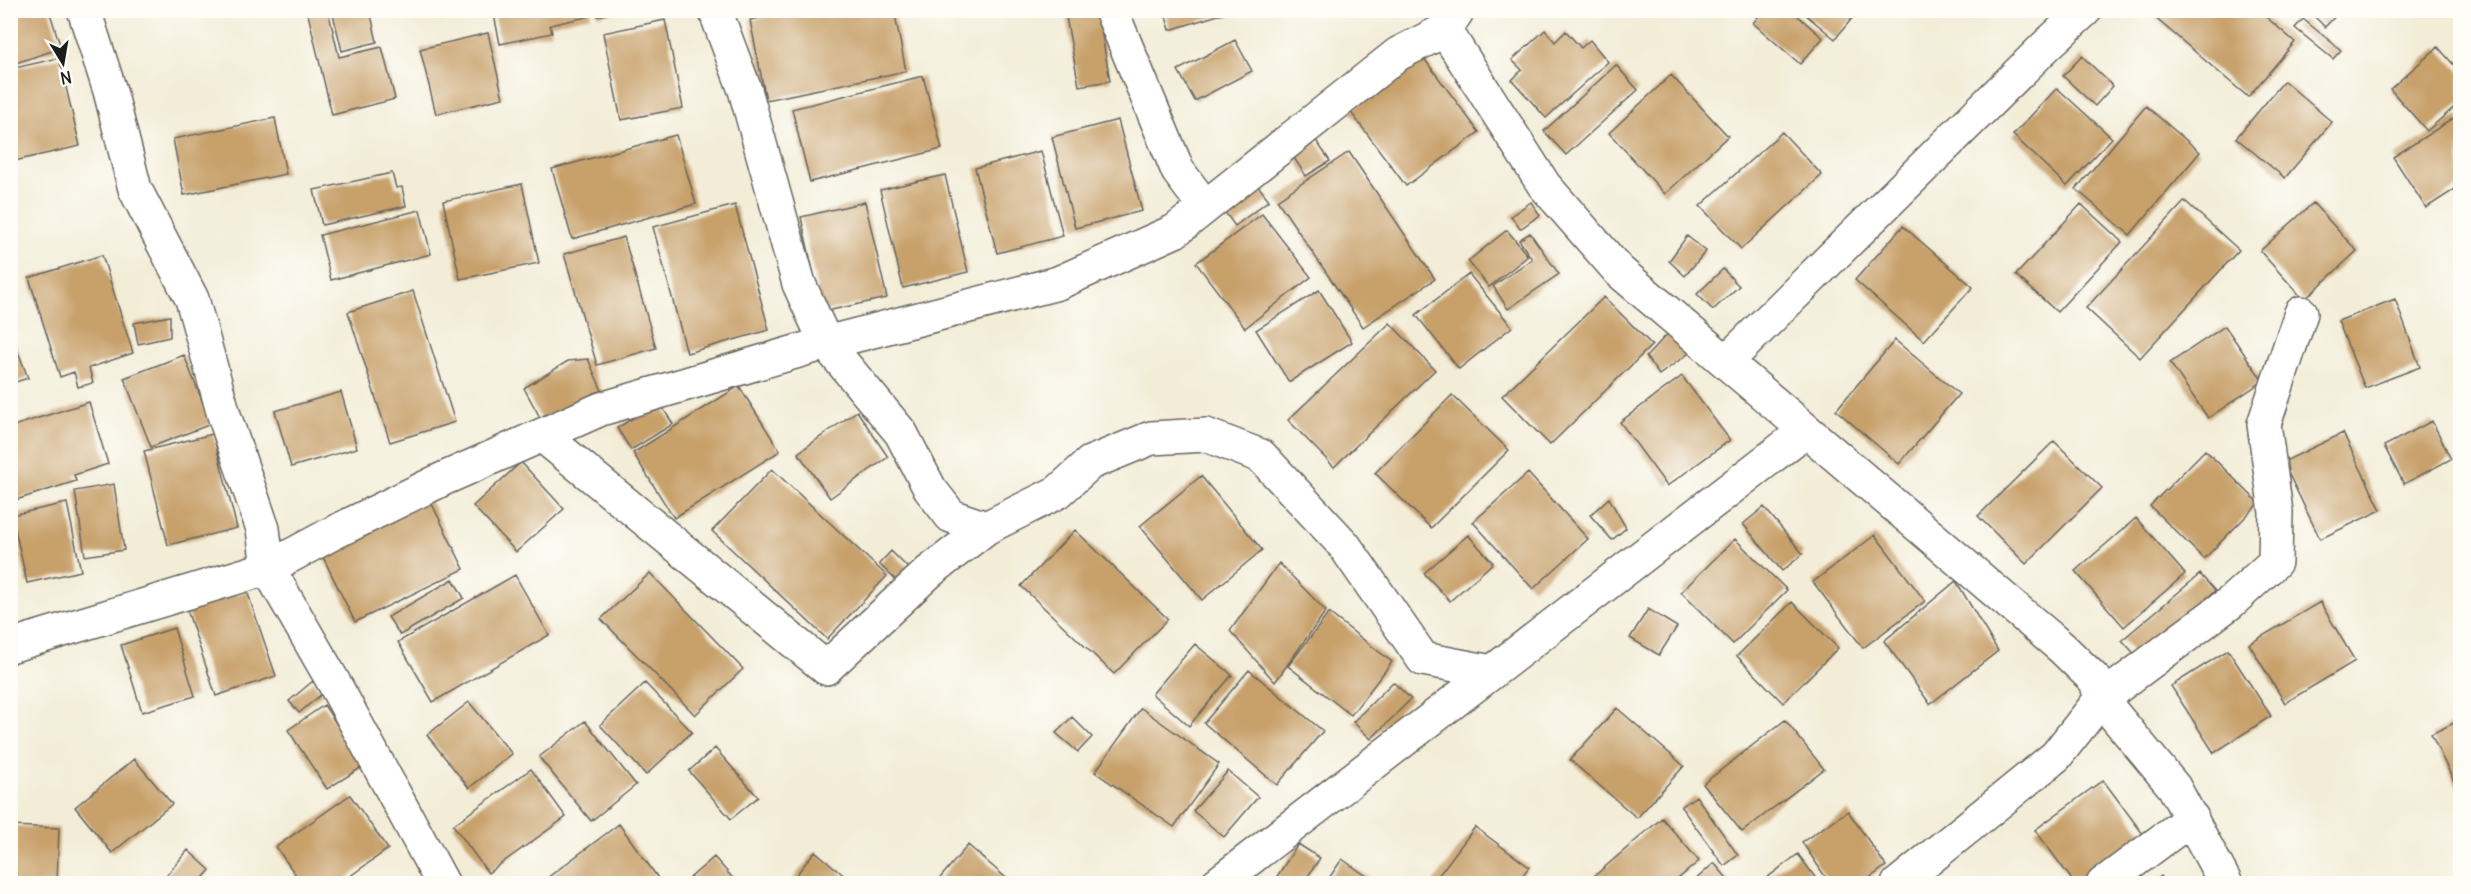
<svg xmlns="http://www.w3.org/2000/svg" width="2471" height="894" font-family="Delius,sans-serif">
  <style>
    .building { fill: #c7a06b }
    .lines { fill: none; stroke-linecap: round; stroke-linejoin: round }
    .street-casing { stroke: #67655e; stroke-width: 36 }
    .street { stroke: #fff; stroke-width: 33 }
  </style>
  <rect width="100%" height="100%" fill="#fdfcf7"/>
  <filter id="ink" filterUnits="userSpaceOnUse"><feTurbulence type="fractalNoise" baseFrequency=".0167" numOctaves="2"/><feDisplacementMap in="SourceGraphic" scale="12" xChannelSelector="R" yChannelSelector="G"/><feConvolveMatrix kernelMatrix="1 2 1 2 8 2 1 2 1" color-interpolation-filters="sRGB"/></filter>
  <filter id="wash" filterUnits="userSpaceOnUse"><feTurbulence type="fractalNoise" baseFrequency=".008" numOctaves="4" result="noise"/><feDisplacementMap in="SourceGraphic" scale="24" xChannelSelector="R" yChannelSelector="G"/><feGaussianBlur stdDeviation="1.35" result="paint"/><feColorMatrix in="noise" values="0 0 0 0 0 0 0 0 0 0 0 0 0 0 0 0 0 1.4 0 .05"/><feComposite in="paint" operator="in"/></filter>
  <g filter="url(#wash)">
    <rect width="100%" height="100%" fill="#f3edd8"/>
    <g id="blocks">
      <path class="building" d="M 10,10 L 49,10 L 61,48 L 10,65 Z
        M 307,10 L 328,10 L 339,57 L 382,47 L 395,99 L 332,115 Z
        M 332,10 L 370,10 L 377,42 L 342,51 Z
        M 493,10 L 590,10 L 591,16 L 550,25 L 552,33 L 500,44 Z
        M 597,10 L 618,10 L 618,11 L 598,16 Z
        M 798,10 L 894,10 L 906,71 L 766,100 L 750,20 Z
        M 1164,10 L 1231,10 L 1231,11 L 1170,30 Z
        M 1764,10 L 1791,10 L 1823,38 L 1800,64 L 1753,23 Z
        M 1800,10 L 1859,10 L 1835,39 Z
        M 2146,10 L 2258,10 L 2295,42 L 2248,97 Z
        M 2308,10 L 2341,10 L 2325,27 Z
        M 1098,12 L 1110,81 L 1079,86 L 1066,17 Z
        M 2303,19 L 2341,50 L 2333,59 L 2295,28 Z
        M 665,20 L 683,108 L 621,120 L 603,33 Z
        M 1545,30 L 1555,42 L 1566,31 L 1581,48 L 1590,40 L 1608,62 L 1546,118 L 1512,80 L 1522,70 L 1512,60 Z
        M 488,33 L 503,98 L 436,114 L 420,49 Z
        M 1235,40 L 1252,71 L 1195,101 L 1178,70 Z
        M 2438,47 L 2460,72 L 2460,102 L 2427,131 L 2390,89 Z
        M 2082,56 L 2113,86 L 2095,106 L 2063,76 Z
        M 1423,57 L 1479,132 L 1406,186 L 1350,111 Z
        M 59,58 L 80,146 L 10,162 L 10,69 Z
        M 1616,65 L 1638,90 L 1566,155 L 1544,131 Z
        M 1671,75 L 1728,136 L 1665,194 L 1609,133 Z
        M 923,76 L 942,149 L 810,182 L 792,109 Z
        M 2284,81 L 2332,122 L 2285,178 L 2236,138 Z
        M 2057,88 L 2112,138 L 2067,186 L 2013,135 Z
        M 2146,106 L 2200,152 L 2130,235 L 2076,189 Z
        M 2460,114 L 2460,186 L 2426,208 L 2393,157 Z
        M 275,118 L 286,174 L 184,195 L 173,139 Z
        M 1118,120 L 1142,211 L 1075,228 L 1052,137 Z
        M 1782,132 L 1822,175 L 1741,249 L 1700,206 Z
        M 676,135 L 696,204 L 572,239 L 552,169 Z
        M 1315,139 L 1330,161 L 1306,176 L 1292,155 Z
        M 1041,151 L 1063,236 L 997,253 L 975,168 Z
        M 1349,152 L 1435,279 L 1363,327 L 1277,200 Z
        M 392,173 L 396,188 L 402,187 L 406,206 L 322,225 L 314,190 Z
        M 945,175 L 968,272 L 903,288 L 880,190 Z
        M 1252,178 L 1269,200 L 1235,226 L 1219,204 Z
        M 522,184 L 539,263 L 460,279 L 443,201 Z
        M 2185,201 L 2239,250 L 2140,358 L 2086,308 Z
        M 865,202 L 887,298 L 822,312 L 801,217 Z
        M 1531,202 L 1540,215 L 1520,229 L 1511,216 Z
        M 2313,203 L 2357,251 L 2304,300 L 2260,251 Z
        M 2081,204 L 2122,242 L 2057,312 L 2016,275 Z
        M 735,205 L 769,330 L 687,353 L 653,227 Z
        M 420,210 L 431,254 L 331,280 L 320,235 Z
        M 1262,214 L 1311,277 L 1245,328 L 1196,263 Z
        M 1903,226 L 1973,287 L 1924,341 L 1855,280 Z
        M 1507,230 L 1528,256 L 1489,287 L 1468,261 Z
        M 1530,233 L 1559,274 L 1508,309 L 1493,286 L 1532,259 L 1519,240 Z
        M 1687,236 L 1706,251 L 1685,276 L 1669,261 Z
        M 624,237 L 656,348 L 597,365 L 564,254 Z
        M 102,255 L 133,353 L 89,368 L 93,383 L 78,387 L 74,372 L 60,377 L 29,278 Z
        M 1723,269 L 1739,286 L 1713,310 L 1697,294 Z
        M 1469,274 L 1512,327 L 1459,369 L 1416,315 Z
        M 1319,290 L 1352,342 L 1289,382 L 1256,330 Z
        M 413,291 L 455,422 L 390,442 L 348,312 Z
        M 1604,297 L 1652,345 L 1550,445 L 1502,396 Z
        M 2395,299 L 2420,367 L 2365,388 L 2338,321 Z
        M 170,316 L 170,337 L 138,344 L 134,323 Z
        M 1390,323 L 1435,370 L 1334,467 L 1288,420 Z
        M 2225,326 L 2263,381 L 2208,418 L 2170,363 Z
        M 10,330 L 28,378 L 10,384 Z
        M 1671,330 L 1692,351 L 1659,375 L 1646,357 Z
        M 1895,340 L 1959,394 L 1899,464 L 1836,410 Z
        M 184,355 L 211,424 L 151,447 L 124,378 Z
        M 588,359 L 603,393 L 541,419 L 524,388 L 568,361 Z
        M 1682,376 L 1730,440 L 1667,486 L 1620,422 Z
        M 739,386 L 780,451 L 674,518 L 633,453 Z
        M 341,392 L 357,448 L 291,467 L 275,411 Z
        M 1452,395 L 1509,450 L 1431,528 L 1375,473 Z
        M 89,402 L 108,464 L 74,475 L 76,481 L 16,500 L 10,483 L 10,427 Z
        M 659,402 L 673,424 L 631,450 L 617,428 Z
        M 857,411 L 888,457 L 830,498 L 798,453 Z
        M 2432,421 L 2451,459 L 2404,484 L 2384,446 Z
        M 2343,433 L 2381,510 L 2320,539 L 2283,462 Z
        M 213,434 L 237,528 L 168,545 L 144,451 Z
        M 2054,441 L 2102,488 L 2026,564 L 1978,516 Z
        M 2205,450 L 2259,503 L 2204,559 L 2150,506 Z
        M 521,462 L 564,509 L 516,552 L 473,506 Z
        M 772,469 L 887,576 L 827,639 L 712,531 Z
        M 1528,473 L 1588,539 L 1533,589 L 1473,522 Z
        M 1201,476 L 1262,550 L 1202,600 L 1140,526 Z
        M 114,484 L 124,550 L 85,556 L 75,491 Z
        M 1609,498 L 1626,528 L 1612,540 L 1590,515 Z
        M 430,500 L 464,569 L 355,622 L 321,553 Z
        M 67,503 L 81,571 L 27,583 L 12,515 Z
        M 1764,507 L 1803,554 L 1782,571 L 1743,524 Z
        M 2136,518 L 2185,574 L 2124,627 L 2075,571 Z
        M 1075,530 L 1168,619 L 1114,674 L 1021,586 Z
        M 1468,535 L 1493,563 L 1450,601 L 1424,573 Z
        M 1875,535 L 1925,601 L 1863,648 L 1813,582 Z
        M 1735,539 L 1787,590 L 1733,644 L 1681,592 Z
        M 891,551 L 913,573 L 901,585 L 879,564 Z
        M 1279,563 L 1326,611 L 1275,682 L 1230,631 Z
        M 650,573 L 743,669 L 695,715 L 601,619 Z
        M 2200,574 L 2215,591 L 2138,658 L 2122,640 Z
        M 515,575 L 549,635 L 433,702 L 398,642 Z
        M 453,579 L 464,598 L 400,635 L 388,617 Z
        M 1956,581 L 1998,651 L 1930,704 L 1884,641 Z
        M 247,591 L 276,676 L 216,696 L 187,610 Z
        M 1792,602 L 1838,648 L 1783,703 L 1737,656 Z
        M 2320,602 L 2355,661 L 2285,703 L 2249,644 Z
        M 1648,609 L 1677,627 L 1659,655 L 1630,638 Z
        M 1329,613 L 1392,662 L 1351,715 L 1288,666 Z
        M 174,628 L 195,696 L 142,712 L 121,645 Z
        M 1195,644 L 1232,675 L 1189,726 L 1152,694 Z
        M 2228,650 L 2271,716 L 2214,753 L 2171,686 Z
        M 1249,670 L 1323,731 L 1277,785 L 1204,723 Z
        M 313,681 L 323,693 L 299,713 L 289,701 Z
        M 1393,682 L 1411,699 L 1371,739 L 1353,722 Z
        M 645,683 L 692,732 L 646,775 L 600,725 Z
        M 469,702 L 512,754 L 469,788 L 427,735 Z
        M 324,705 L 364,766 L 327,789 L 288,730 Z
        M 1141,708 L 1219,764 L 1174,827 L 1095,772 Z
        M 1617,708 L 1684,766 L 1637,818 L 1570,760 Z
        M 1072,717 L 1092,737 L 1078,752 L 1056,733 Z
        M 1785,720 L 1824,769 L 1742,832 L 1703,784 Z
        M 2460,720 L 2460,794 L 2431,734 Z
        M 585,721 L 636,785 L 591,821 L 539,757 Z
        M 715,748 L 758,797 L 731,819 L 689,771 Z
        M 134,759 L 172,804 L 112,853 L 75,807 Z
        M 531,769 L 566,817 L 488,873 L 453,825 Z
        M 1228,771 L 1258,797 L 1224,837 L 1193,811 Z
        M 2103,780 L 2146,838 L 2083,884 L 2075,884 L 2035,830 Z
        M 350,795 L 388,849 L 339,884 L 302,884 L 276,847 Z
        M 1696,796 L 1738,855 L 1724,866 L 1681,807 Z
        M 1848,811 L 1886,866 L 1861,884 L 1830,884 L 1802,842 Z
        M 1662,818 L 1699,861 L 1672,884 L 1585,884 Z
        M 619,824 L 658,878 L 651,884 L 539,884 Z
        M 10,826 L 59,828 L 57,884 L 10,884 Z
        M 1475,827 L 1529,867 L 1516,884 L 1432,884 Z
        M 1298,844 L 1320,858 L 1303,884 L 1272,884 Z
        M 968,845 L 1013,884 L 935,884 Z
        M 188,850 L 210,870 L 198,884 L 159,884 Z
        M 815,851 L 854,884 L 789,884 Z
        M 1798,854 L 1820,884 L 1765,884 L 1763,881 Z
        M 714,857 L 738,884 L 683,884 Z
        M 1342,859 L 1378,884 L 1325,884 Z
        M 1714,863 L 1732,884 L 1691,884 Z
        M 2161,876 L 2166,884 L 2150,884 Z"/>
    </g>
  </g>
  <g filter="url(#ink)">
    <use href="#blocks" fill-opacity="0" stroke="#67655e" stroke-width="1.5"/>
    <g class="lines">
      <defs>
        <path id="street" d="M 84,10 L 110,91 L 135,189 L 192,299 L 224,415 L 263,529 L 268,568 L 333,681 L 443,884
          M 715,10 L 745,90 L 799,284 L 826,343 L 901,433 L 930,489 L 951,516 L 986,528
          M 1111,10 L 1178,171 L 1205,207
          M 1445,30 L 1544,185 L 1619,271 L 2062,648 L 2096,681 L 2101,699 L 2174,787 L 2226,884
          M 1726,362 L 2048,44 L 2085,10
          M 542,435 L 826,668 L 929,572 L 986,528 L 1058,492 L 1090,463 L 1151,438 L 1206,435 L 1261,456 L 1344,545 L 1423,659 L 1492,672
          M 10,646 L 268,568 L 333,533 L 443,479 L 601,409 L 826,343 L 1058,283 L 1175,231 L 1398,54 L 1445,30 L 1458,10
          M 1217,884 L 1805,431
          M 1898,884 L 2056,756 L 2101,699 L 2231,602 L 2275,562 L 2276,512 L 2264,424 L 2301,313
          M 2103,884 L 2192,818"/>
      </defs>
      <use href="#street" class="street-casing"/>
      <use href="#street" class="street"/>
    </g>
  </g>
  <rect width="2471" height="894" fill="none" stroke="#fdfcf7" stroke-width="36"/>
  <g transform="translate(63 63) rotate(169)" stroke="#fdfcf7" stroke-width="4.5" paint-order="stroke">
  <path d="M0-4.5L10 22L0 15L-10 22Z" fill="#1c1c1c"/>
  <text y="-9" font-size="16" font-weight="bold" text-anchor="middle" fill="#1c1c1c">N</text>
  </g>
</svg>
